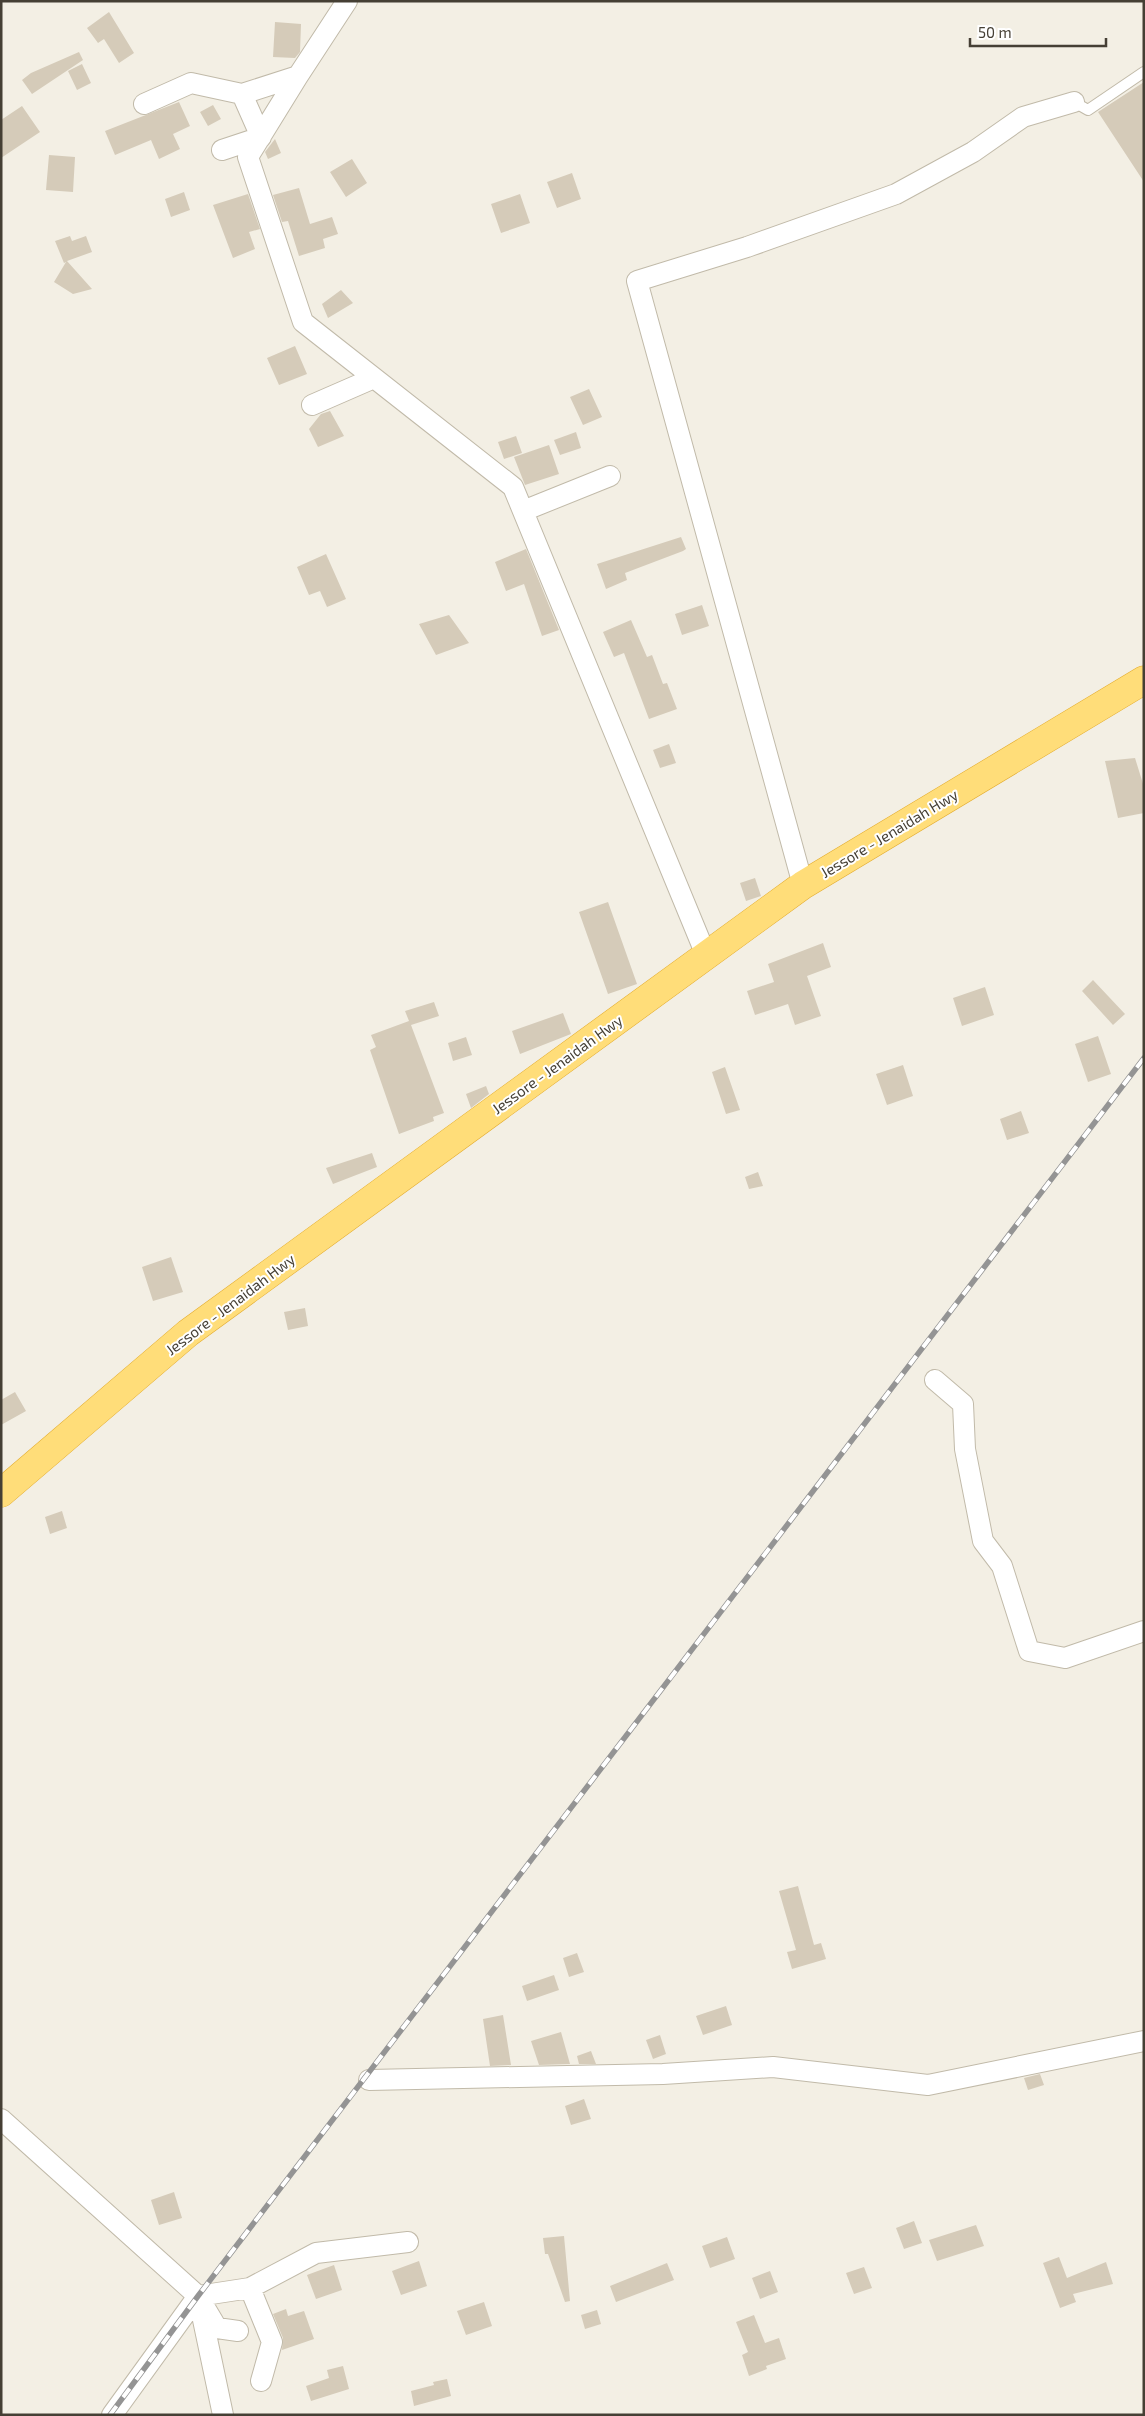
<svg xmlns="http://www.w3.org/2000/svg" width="1145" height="2416" font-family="'Exo 2',sans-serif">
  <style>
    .building { fill: #d5cbb9 }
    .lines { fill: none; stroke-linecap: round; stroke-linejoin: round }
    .service-casing { stroke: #c1baa9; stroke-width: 12 }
    .minor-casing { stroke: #c1baa9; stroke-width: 22 }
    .trunk-casing { stroke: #e3ab2d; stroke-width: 29 }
    .service { stroke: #fff; stroke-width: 10 }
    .minor { stroke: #fff; stroke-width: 20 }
    .trunk { stroke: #ffdd79; stroke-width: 28 }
    .rail-casing { stroke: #949494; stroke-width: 5.5 }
    .rail { stroke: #fff; stroke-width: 4; stroke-dasharray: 11; stroke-linecap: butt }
    .labels { text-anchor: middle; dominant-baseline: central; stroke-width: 4; stroke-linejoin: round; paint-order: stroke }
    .street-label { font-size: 15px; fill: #453f34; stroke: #fff }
  </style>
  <rect width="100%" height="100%" fill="#f3efe4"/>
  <path class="building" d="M 109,12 L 134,53 L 119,63 L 104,39 L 98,43 L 87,28 Z
    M 275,22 L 301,24 L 300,52 L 295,58 L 273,57 Z
    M 79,52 L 83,60 L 32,94 L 22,80 L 31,73 Z
    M 82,64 L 91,83 L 77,90 L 68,71 Z
    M 1144,82 L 1144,182 L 1098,112 Z
    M 179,102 L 190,126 L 173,134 L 180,149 L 159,159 L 151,140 L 115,155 L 105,131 Z
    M 213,105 L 221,119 L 208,126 L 200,112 Z
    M 22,106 L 40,132 L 1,158 L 1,120 Z
    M 275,139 L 281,153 L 268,159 L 265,152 Z
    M 49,155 L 75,157 L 73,192 L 46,190 Z
    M 352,159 L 367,183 L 346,197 L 330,172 Z
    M 572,173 L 581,199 L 557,208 L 547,182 Z
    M 299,188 L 310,224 L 332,217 L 338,234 L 323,239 L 325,248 L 299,256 L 288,221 L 282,222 L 273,195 Z
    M 184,192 L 190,210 L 171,217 L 165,199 Z
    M 248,194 L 260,229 L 249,232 L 255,249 L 233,258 L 213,205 Z
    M 520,194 L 530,223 L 501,233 L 491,204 Z
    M 70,236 L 72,241 L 86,236 L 92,252 L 67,261 L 92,289 L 73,294 L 54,282 L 66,262 L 64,263 L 55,241 Z
    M 341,290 L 353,303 L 328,318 L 322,304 Z
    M 295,346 L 307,374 L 279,385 L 267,358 Z
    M 589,389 L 602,417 L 583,425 L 570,397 Z
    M 330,411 L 344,436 L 318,447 L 309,429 L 321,414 Z
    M 576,432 L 581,448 L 560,455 L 554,440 Z
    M 516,436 L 522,453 L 504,459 L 498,442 Z
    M 549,445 L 559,474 L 525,485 L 514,457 Z
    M 681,537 L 686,549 L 683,551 L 625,573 L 627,580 L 606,589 L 597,564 Z
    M 526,549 L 559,630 L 542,636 L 524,584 L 506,591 L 495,562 Z
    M 326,554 L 346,599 L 327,607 L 320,591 L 309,595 L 297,567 Z
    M 702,605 L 709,626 L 682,635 L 675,614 Z
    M 449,615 L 469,643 L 436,655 L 419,624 Z
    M 631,620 L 647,657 L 652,655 L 663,684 L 667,683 L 677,709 L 649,719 L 624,653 L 614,657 L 603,632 Z
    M 669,744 L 676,763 L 660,768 L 653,750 Z
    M 1135,758 L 1144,787 L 1144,813 L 1118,818 L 1105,761 Z
    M 755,878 L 761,896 L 746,901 L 740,883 Z
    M 608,902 L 637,984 L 608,994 L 579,912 Z
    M 823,943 L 831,967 L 807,976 L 821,1016 L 795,1025 L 788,1004 L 755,1015 L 747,991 L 774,982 L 768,964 Z
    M 1093,980 L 1125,1014 L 1113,1025 L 1082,991 Z
    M 985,987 L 994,1015 L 962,1026 L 953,998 Z
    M 434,1002 L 439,1016 L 411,1025 L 444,1113 L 433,1117 L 434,1121 L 399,1134 L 370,1050 L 376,1047 L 371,1035 L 409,1021 L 405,1011 Z
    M 563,1013 L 571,1034 L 520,1054 L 512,1031 Z
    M 1098,1036 L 1111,1074 L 1088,1082 L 1075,1044 Z
    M 466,1037 L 472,1055 L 453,1061 L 448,1043 Z
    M 903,1065 L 913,1096 L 887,1105 L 876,1074 Z
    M 725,1067 L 740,1110 L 726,1114 L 712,1072 Z
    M 486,1086 L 489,1094 L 471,1108 L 466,1094 Z
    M 1021,1111 L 1029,1133 L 1007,1140 L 1000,1119 Z
    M 372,1153 L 377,1167 L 333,1184 L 326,1168 Z
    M 758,1172 L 763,1186 L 749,1189 L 745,1177 Z
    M 171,1257 L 183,1292 L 153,1301 L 142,1267 Z
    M 305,1308 L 308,1326 L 288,1330 L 284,1312 Z
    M 15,1392 L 26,1411 L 1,1425 L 1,1400 Z
    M 62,1511 L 67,1528 L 50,1534 L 45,1517 Z
    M 798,1886 L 814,1945 L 821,1943 L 826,1959 L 792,1969 L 787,1952 L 796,1950 L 779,1891 Z
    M 577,1953 L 584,1972 L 569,1977 L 563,1958 Z
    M 554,1975 L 559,1990 L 527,2001 L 522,1986 Z
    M 726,2006 L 732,2025 L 703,2035 L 696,2016 Z
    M 503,2015 L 511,2065 L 490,2066 L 483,2019 Z
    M 561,2032 L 570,2064 L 539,2065 L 531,2041 Z
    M 660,2035 L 666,2054 L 653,2059 L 646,2040 Z
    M 591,2051 L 596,2064 L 579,2064 L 577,2056 Z
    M 1040,2074 L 1044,2085 L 1028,2090 L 1024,2078 Z
    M 584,2099 L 591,2119 L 571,2125 L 565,2106 Z
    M 174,2192 L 182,2218 L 159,2225 L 151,2200 Z
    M 914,2221 L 922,2243 L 904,2249 L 896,2228 Z
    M 976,2225 L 984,2246 L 937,2261 L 929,2240 Z
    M 564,2236 L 570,2301 L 565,2302 L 548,2254 L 545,2254 L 543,2238 Z
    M 727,2237 L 735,2259 L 710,2268 L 702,2246 Z
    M 1059,2257 L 1067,2278 L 1106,2262 L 1113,2284 L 1073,2294 L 1076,2302 L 1060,2308 L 1043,2263 Z
    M 419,2261 L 427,2286 L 401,2295 L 392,2271 Z
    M 667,2263 L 674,2280 L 616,2302 L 610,2286 Z
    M 334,2265 L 342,2290 L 316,2299 L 307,2275 Z
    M 864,2267 L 872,2288 L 854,2294 L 846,2273 Z
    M 770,2271 L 778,2292 L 760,2299 L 752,2278 Z
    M 484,2302 L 492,2326 L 466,2335 L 457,2311 Z
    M 286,2309 L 288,2316 L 304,2311 L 314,2339 L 282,2350 L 283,2338 L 273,2314 Z
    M 597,2310 L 601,2324 L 585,2329 L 581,2315 Z
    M 754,2315 L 765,2343 L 779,2338 L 786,2359 L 766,2366 L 767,2369 L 749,2376 L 742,2355 L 748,2352 L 736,2322 Z
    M 343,2366 L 349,2389 L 311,2401 L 306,2386 L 329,2378 L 327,2370 Z
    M 447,2379 L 451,2396 L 414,2406 L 411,2391 L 434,2385 L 433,2382 Z"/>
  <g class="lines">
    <defs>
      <path id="service" d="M 1074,102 L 1088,110 L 1144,72"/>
      <path id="minor" d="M 347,1 L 298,76 L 248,157 L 303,322 L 513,487 L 706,955
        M 144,104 L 191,83 L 242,94
        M 222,150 L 261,137 L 242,94 L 298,76
        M 312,405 L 374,378
        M 523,511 L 610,476
        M 803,885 L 637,281 L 747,247 L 896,194 L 973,152 L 1023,117 L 1074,102
        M 935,1380 L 963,1404 L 965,1449 L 983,1541 L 1002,1566 L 1029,1651 L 1065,1658 L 1144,1631
        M 369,2080 L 663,2074 L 773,2067 L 928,2085 L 1144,2041
        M 1,2119 L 198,2296 L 250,2288 L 316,2253 L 408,2242
        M 250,2288 L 272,2342 L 261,2381
        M 198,2296 L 223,2415
        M 204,2306 L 217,2328 L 238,2331
        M 112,2415 L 198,2296"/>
      <path id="trunk" d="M 1,1493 L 188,1333 L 803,885 L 1144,680"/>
    </defs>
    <use href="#service" class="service-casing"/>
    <use href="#minor" class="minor-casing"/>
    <use href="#trunk" class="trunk-casing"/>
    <use href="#service" class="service"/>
    <use href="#minor" class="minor"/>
    <use href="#trunk" class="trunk"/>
    <defs>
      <path id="rail" d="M 110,2415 L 198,2296 L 1144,1058"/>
    </defs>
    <use href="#rail" class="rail-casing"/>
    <use href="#rail" class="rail"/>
  </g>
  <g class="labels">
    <g class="street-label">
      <text transform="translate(889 833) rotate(-31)">Jessore - Jenaidah Hwy</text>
      <text transform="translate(557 1064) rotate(-36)">Jessore - Jenaidah Hwy</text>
      <text transform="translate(230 1304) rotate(-37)">Jessore - Jenaidah Hwy</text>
    </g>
  </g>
  <rect width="1145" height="2416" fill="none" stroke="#453f34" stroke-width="5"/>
  <path d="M970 38v8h136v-8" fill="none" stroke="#453f34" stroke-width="2.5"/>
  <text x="978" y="38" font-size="15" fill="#453f34" stroke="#ffffff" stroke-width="4" paint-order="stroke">50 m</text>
</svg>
